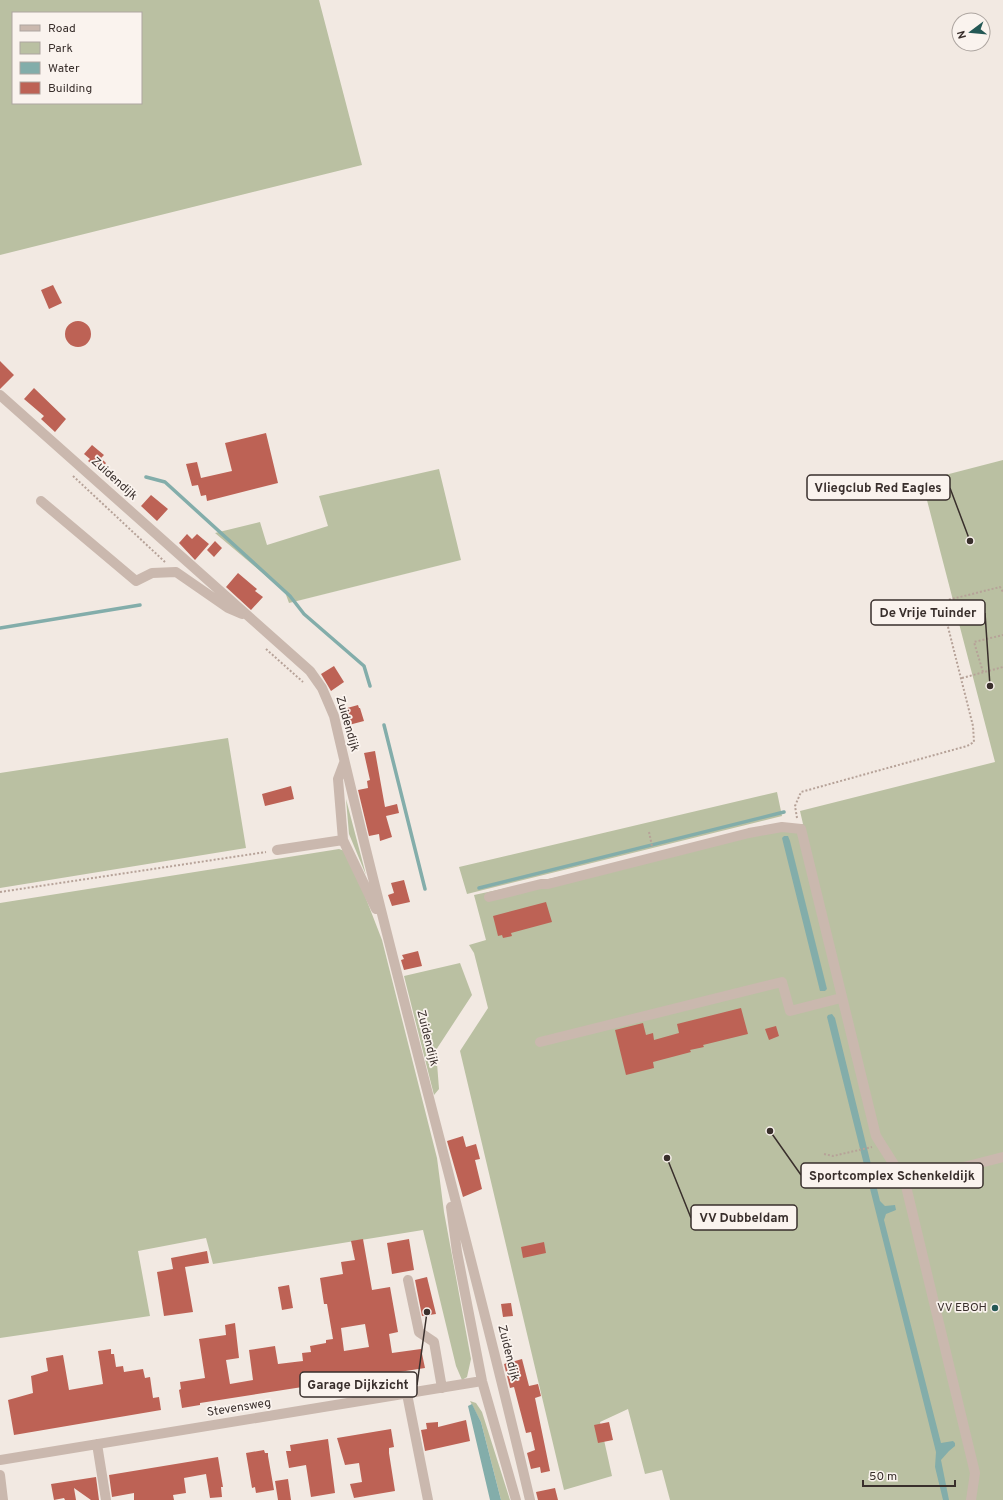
<svg xmlns="http://www.w3.org/2000/svg" width="1003" height="1500" font-family="Overpass,sans-serif">
  <style>
    .green { fill: #bac0a2; fill-rule: evenodd }
    .water { fill: #83adaa }
    .lines { fill: none; stroke-linecap: round; stroke-linejoin: round }
    .stream { stroke: #83adaa; stroke-width: 3.5 }
    .building { fill: #bd6255; fill-rule: evenodd }
    .path { stroke: #b6a298; stroke-width: 2; stroke-dasharray: 2 2; stroke-linecap: butt }
    .minor { stroke: #cab8ae; stroke-width: 10 }
    .poi-dot { fill: #245855; stroke: #faf3ee; stroke-width: 1.5 }
    .labels { text-anchor: middle; dominant-baseline: central; stroke-width: 3.5; stroke-linejoin: round; paint-order: stroke }
    .street-label { font-size: 12px; fill: #392f2c; stroke: #faf3ee }
    .poi-label { font-size: 12px; fill: #392f2c; stroke: #faf3ee; text-anchor: end }
    .leader { fill: none; stroke: #392f2c; stroke-width: 1.5 }
    .callout-dot { fill: #392f2c; stroke: #faf3ee; stroke-width: 1.5 }
    .callout { fill: #faf3ee; stroke: #392f2c; stroke-width: 1.5 }
    .callout-label { font-size: 13px; text-anchor: middle; font-weight: bold; fill: #392f2c }
  </style>
  <rect width="100%" height="100%" fill="#f2e9e2"/>
  <path class="green" d="M 0,0 L 319,0 L 362,165 L 0,255 ZM 13,13 L 141,13 L 141,103 L 13,103 Z
    M 1003,460 L 1003,1500 L 670,1500 L 662,1470 L 645,1474 L 628,1409 L 600,1422 L 612,1476 L 564,1490 L 460,1051 L 488,1008 L 474,953 L 469,945 L 486,940 L 474,895 L 803,824 L 800,811 L 995,762 L 922,481 Z
    M 439,469 L 461,560 L 289,603 L 285,592 L 215,533 L 260,522 L 267,545 L 328,526 L 319,496 Z
    M 228,738 L 246,848 L 0,888 L 0,773 Z
    M 777,792 L 782,816 L 467,894 L 459,867 Z
    M 346,799 L 366,875 L 349,834 Z
    M 339,849 L 348,852 L 382,940 L 437,1158 L 444,1212 L 471,1359 L 467,1377 L 462,1380 L 456,1366 L 423,1230 L 213,1264 L 206,1238 L 138,1251 L 150,1316 L 0,1338 L 0,903 Z
    M 460,963 L 472,995 L 436,1050 L 439,1089 L 434,1095 L 404,976 Z
    M 470,1401 L 476,1403 L 482,1412 L 510,1500 L 501,1500 L 481,1422 Z"/>
  <path class="water" d="M 784,836 L 788,836 L 790,841 L 827,989 L 825,991 L 820,991 L 782,838 Z
    M 832,1014 L 835,1018 L 880,1201 L 885,1206 L 895,1205 L 896,1210 L 886,1214 L 884,1220 L 941,1443 L 953,1441 L 955,1443 L 955,1446 L 949,1451 L 941,1460 L 949,1500 L 943,1500 L 935,1467 L 936,1452 L 827,1017 L 828,1015 Z
    M 472,1404 L 481,1422 L 501,1500 L 490,1500 L 468,1406 Z"/>
  <g class="lines">
    <path class="stream" d="M 146,477 L 165,482 L 290,596 L 304,614 L 364,666 L 370,686
      M 0,628 L 140,605
      M 384,725 L 425,889
      M 479,888 L 784,812"/>
  </g>
  <path class="building" d="M 53,285 L 62,303 L 49,309 L 41,290 Z
    M65 334a13 13 0 1 1 26 0a13 13 0 1 1-26 0Z
    M 0,361 L 14,375 L 0,389 Z
    M 34,388 L 66,419 L 55,432 L 41,419 L 44,416 L 24,399 Z
    M 266,433 L 278,483 L 207,501 L 206,495 L 201,496 L 198,485 L 192,486 L 186,464 L 197,462 L 201,478 L 232,471 L 225,443 Z
    M 92,445 L 104,455 L 101,458 L 106,463 L 100,471 L 88,461 L 90,459 L 84,454 Z
    M 151,495 L 168,509 L 157,521 L 141,506 Z
    M 187,534 L 192,539 L 197,534 L 209,544 L 195,560 L 179,543 Z
    M 215,541 L 222,548 L 214,557 L 207,550 Z
    M 238,573 L 257,589 L 255,591 L 263,597 L 251,610 L 226,587 Z
    M 334,666 L 344,682 L 331,691 L 321,674 Z
    M 358,705 L 359,708 L 360,708 L 364,721 L 345,726 L 340,710 Z
    M 375,751 L 385,807 L 397,804 L 399,813 L 386,816 L 392,837 L 380,841 L 379,834 L 369,836 L 358,790 L 368,788 L 367,781 L 370,780 L 364,753 Z
    M 291,786 L 294,799 L 265,806 L 262,794 Z
    M 404,880 L 410,902 L 392,906 L 388,895 L 394,893 L 391,883 Z
    M 546,902 L 552,922 L 511,933 L 512,936 L 503,938 L 502,935 L 498,936 L 493,916 Z
    M 418,951 L 422,966 L 404,970 L 401,960 L 404,959 L 402,955 Z
    M 741,1008 L 748,1034 L 703,1045 L 704,1047 L 690,1050 L 691,1052 L 653,1062 L 654,1068 L 626,1075 L 615,1030 L 643,1023 L 646,1035 L 653,1033 L 654,1040 L 679,1033 L 677,1024 Z
    M 776,1026 L 779,1036 L 769,1040 L 765,1029 Z
    M 463,1136 L 466,1147 L 476,1144 L 480,1159 L 475,1160 L 482,1189 L 463,1197 L 447,1141 Z
    M 363,1239 L 372,1290 L 390,1287 L 398,1332 L 389,1334 L 392,1353 L 421,1349 L 425,1368 L 200,1403 L 200,1405 L 182,1408 L 179,1390 L 181,1389 L 180,1382 L 205,1378 L 199,1339 L 226,1335 L 225,1325 L 235,1323 L 239,1358 L 226,1360 L 230,1384 L 253,1380 L 249,1350 L 275,1346 L 278,1364 L 303,1361 L 302,1353 L 311,1352 L 310,1346 L 326,1343 L 326,1340 L 333,1339 L 327,1304 L 324,1304 L 320,1278 L 343,1274 L 341,1262 L 355,1260 L 351,1241 ZM 365,1324 L 369,1347 L 344,1351 L 341,1328 Z
    M 409,1239 L 414,1270 L 392,1274 L 387,1243 Z
    M 544,1242 L 546,1253 L 523,1258 L 521,1247 Z
    M 207,1251 L 209,1263 L 185,1267 L 193,1312 L 164,1316 L 157,1272 L 173,1269 L 171,1258 Z
    M 427,1277 L 436,1314 L 422,1316 L 415,1280 Z
    M 289,1285 L 293,1308 L 282,1310 L 278,1287 Z
    M 511,1303 L 513,1316 L 503,1317 L 501,1304 Z
    M 111,1349 L 111,1354 L 114,1354 L 116,1367 L 123,1366 L 124,1372 L 143,1369 L 145,1378 L 150,1377 L 153,1398 L 159,1397 L 161,1410 L 14,1435 L 8,1400 L 33,1393 L 31,1376 L 48,1371 L 46,1358 L 63,1355 L 69,1390 L 103,1384 L 98,1351 Z
    M 522,1359 L 529,1386 L 538,1384 L 541,1396 L 535,1398 L 550,1471 L 541,1473 L 540,1467 L 531,1469 L 527,1453 L 535,1450 L 531,1432 L 526,1433 L 514,1387 L 510,1388 L 504,1364 Z
    M 466,1420 L 470,1441 L 425,1451 L 421,1430 L 427,1429 L 426,1423 L 438,1422 L 438,1427 Z
    M 609,1422 L 613,1440 L 598,1443 L 594,1425 Z
    M 391,1429 L 394,1447 L 389,1448 L 389,1453 L 395,1491 L 354,1498 L 350,1484 L 362,1482 L 359,1463 L 345,1465 L 337,1438 Z
    M 328,1439 L 335,1493 L 311,1497 L 306,1465 L 289,1468 L 286,1451 L 291,1451 L 290,1445 Z
    M 264,1450 L 265,1453 L 268,1453 L 268,1456 L 274,1490 L 256,1493 L 255,1487 L 252,1488 L 246,1453 Z
    M 218,1457 L 223,1487 L 221,1487 L 222,1497 L 210,1498 L 206,1474 L 184,1478 L 186,1493 L 173,1495 L 174,1500 L 134,1500 L 134,1493 L 112,1497 L 109,1475 Z
    M 96,1477 L 99,1500 L 91,1500 L 74,1488 L 76,1500 L 65,1500 L 64,1498 L 54,1500 L 51,1484 Z
    M 288,1479 L 291,1500 L 278,1500 L 275,1481 Z
    M 555,1488 L 558,1500 L 538,1500 L 536,1492 Z"/>
  <g class="lines">
    <path class="path" d="M 73,476 L 165,562
      M 266,649 L 303,682
      M 983,672 L 974,642 L 1003,635
      M 962,678 L 1003,667
      M 797,818 L 795,806 L 801,792 L 967,746 L 974,742 L 973,726 L 946,619 L 953,617 L 948,600 L 1000,587 L 1003,592
      M 649,832 L 652,846
      M 0,892 L 266,852
      M 824,1154 L 833,1156 L 872,1147"/>
    <path class="minor" d="M 0,395 L 310,671 L 322,688 L 334,716 C 394,978 469,1238 530,1500
      M 41,501 L 136,581 L 152,573 L 176,572 L 228,608 L 242,614
      M 344,763 L 338,779 L 343,840 L 376,909
      M 277,850 L 343,840
      M 489,897 L 541,884 L 548,884 L 749,833 L 782,827 L 801,829 L 876,1136 L 905,1182 L 975,1473 L 971,1500
      M 540,1042 L 782,982 L 790,1011 L 841,998
      M 905,1182 L 1003,1157
      M 451,1207 L 457,1252 L 482,1381 L 516,1500
      M 408,1280 L 419,1332 L 434,1342 L 442,1388
      M 407,1394 L 428,1500
      M 97,1444 L 106,1500
      M 0,1460 L 482,1381
      M 0,1475 L 3,1500"/>
  </g>
  <circle class="poi-dot" cx="995" cy="1308" r="4"/>
  <g class="labels">
    <g class="street-label">
      <text transform="translate(114 479) rotate(42)">Zuidendijk</text>
      <text transform="translate(347 724) rotate(74)">Zuidendijk</text>
      <text transform="translate(427 1038) rotate(76)">Zuidendijk</text>
      <text transform="translate(508 1353) rotate(76)">Zuidendijk</text>
      <text transform="translate(239 1408) rotate(-9)">Stevensweg</text>
    </g>
    <g class="poi-label">
      <text x="987" y="1308">VV EBOH</text>
    </g>
  </g>
  <path class="leader" d="M970 541L950 488M990 686L985 613M770 1131L801 1175M667 1158L691 1218M427 1312L417 1385"/>
  <g class="callout-dot">
    <circle cx="970" cy="541" r="4"/>
    <circle cx="990" cy="686" r="4"/>
    <circle cx="770" cy="1131" r="4"/>
    <circle cx="667" cy="1158" r="4"/>
    <circle cx="427" cy="1312" r="4"/>
  </g>
  <g class="callout">
    <rect x="807" y="475" width="143" height="25" rx="4"/>
    <rect x="871" y="600" width="114" height="25" rx="4"/>
    <rect x="801" y="1163" width="182" height="25" rx="4"/>
    <rect x="691" y="1205" width="106" height="25" rx="4"/>
    <rect x="300" y="1372" width="117" height="25" rx="4"/>
  </g>
  <g class="callout-label">
    <text x="878" y="492">Vliegclub Red Eagles</text>
    <text x="928" y="617">De Vrije Tuinder</text>
    <text x="892" y="1180">Sportcomplex Schenkeldijk</text>
    <text x="744" y="1222">VV Dubbeldam</text>
    <text x="358" y="1389">Garage Dijkzicht</text>
  </g>
  <rect x="12" y="12" width="130" height="92" fill="#faf3ee" stroke="#ada5a0"/>
  <rect x="20" y="25" width="20" height="6" fill="#cab8ae" stroke="#ada5a0"/>
  <text x="48" y="32" font-size="12" fill="#392f2c">Road</text>
  <rect x="20" y="42" width="20" height="12" fill="#bac0a2" stroke="#ada5a0"/>
  <text x="48" y="52" font-size="12" fill="#392f2c">Park</text>
  <rect x="20" y="62" width="20" height="12" fill="#83adaa" stroke="#ada5a0"/>
  <text x="48" y="72" font-size="12" fill="#392f2c">Water</text>
  <rect x="20" y="82" width="20" height="12" fill="#bd6255" stroke="#ada5a0"/>
  <text x="48" y="92" font-size="12" fill="#392f2c">Building</text>
  <g transform="translate(971 32) rotate(254)"><circle r="19" fill="#faf3ee" stroke="#ada5a0"/>
  <path d="M0-3L7 15L0 10L-7 15Z" fill="#245855"/>
  <text y="-6" font-size="11" font-weight="bold" text-anchor="middle" fill="#392f2c">N</text>
  </g>
  <path d="M863 1480v6h92v-6" fill="none" stroke="#392f2c" stroke-width="2"/>
  <text x="869" y="1480" font-size="12" fill="#392f2c" stroke="#faf3ee" stroke-width="3" paint-order="stroke">50 m</text>
</svg>
